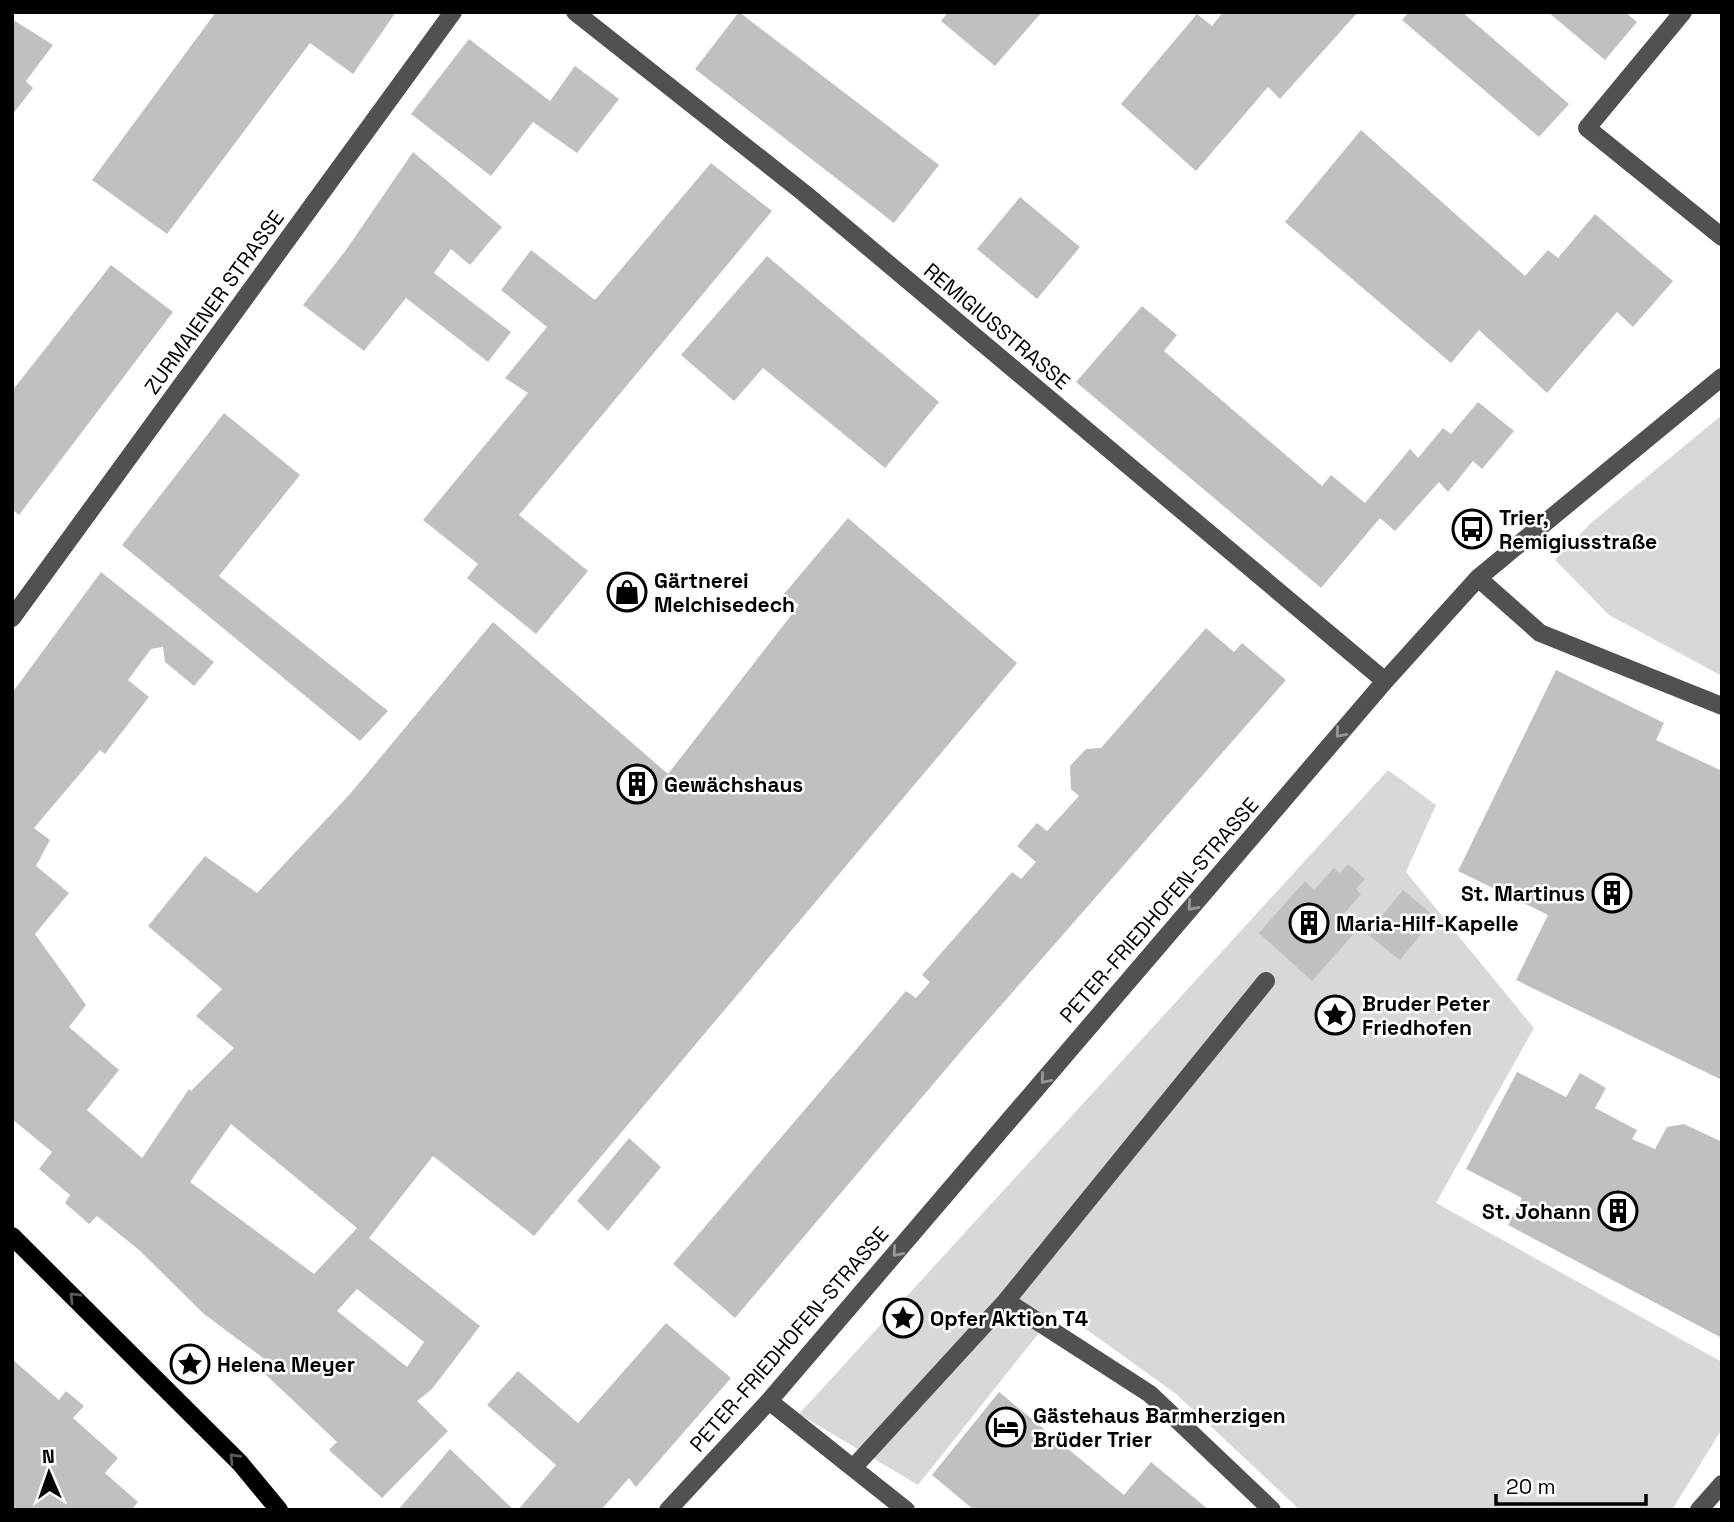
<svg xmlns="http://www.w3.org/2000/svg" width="1734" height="1522" font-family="'Space Grotesk',sans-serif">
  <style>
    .green { fill: #d8d8d8 }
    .building { fill: #c0c0c0; fill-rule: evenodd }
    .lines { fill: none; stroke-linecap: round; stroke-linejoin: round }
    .minor { stroke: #515151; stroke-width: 18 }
    .major { stroke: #000; stroke-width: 18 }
    .oneway { stroke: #979797 }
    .oneway2 { stroke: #595959 }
    .labels { text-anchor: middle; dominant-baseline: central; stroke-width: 5; stroke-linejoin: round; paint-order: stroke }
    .street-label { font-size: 21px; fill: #000; stroke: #fff }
    .poi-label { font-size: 21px; font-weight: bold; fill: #000; stroke: #fff; text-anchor: start }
  </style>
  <rect width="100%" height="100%" fill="#fff"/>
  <path class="green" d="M 1722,415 L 1722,676 L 1609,615 L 1555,560 L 1592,522 Z
    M 1388,770 L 1436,805 L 1406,872 L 1534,1028 L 1436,1203 L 1722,1362 L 1722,1429 L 1672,1510 L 1300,1510 L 1176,1394 L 1058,1309 L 918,1485 L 799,1414 Z"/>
  <path class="building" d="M 216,12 L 396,12 L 353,74 L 310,43 L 167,234 L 92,180 Z
    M 739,12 L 939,165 L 894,223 L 695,69 Z
    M 948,12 L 1042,12 L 995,66 L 941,21 Z
    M 1223,12 L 1358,12 L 1280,99 L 1268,87 L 1196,171 L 1121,104 L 1197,14 L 1212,26 Z
    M 1409,12 L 1462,12 L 1569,104 L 1539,137 L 1402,20 Z
    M 1548,12 L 1625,12 L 1637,22 L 1605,60 Z
    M 12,19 L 53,45 L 26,81 L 33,88 L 12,115 Z
    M 469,39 L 550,101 L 575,66 L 619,99 L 577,153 L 533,122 L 491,176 L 411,114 Z
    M 1361,130 L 1525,276 L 1548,250 L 1558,258 L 1595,214 L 1673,281 L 1633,327 L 1617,312 L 1547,393 L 1479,330 L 1451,363 L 1285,222 Z
    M 413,152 L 502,227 L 470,265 L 451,249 L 434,273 L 511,332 L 488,362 L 406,298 L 364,351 L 303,305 L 346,250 Z
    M 711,163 L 772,211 L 519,515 L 588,571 L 536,634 L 467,578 L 478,564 L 423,520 L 528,393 L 505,378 L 547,327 L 501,290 L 531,250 L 595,300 Z
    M 1020,197 L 1080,247 L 1037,299 L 977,249 Z
    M 767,256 L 939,402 L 885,468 L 763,368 L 734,401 L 681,355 Z
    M 111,265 L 173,312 L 19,515 L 12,509 L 12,391 Z
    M 1142,306 L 1177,335 L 1164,351 L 1322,486 L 1331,475 L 1365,503 L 1410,449 L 1418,458 L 1443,428 L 1451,434 L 1478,402 L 1514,431 L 1482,469 L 1473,461 L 1448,492 L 1439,482 L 1395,531 L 1380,518 L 1321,588 L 1076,382 Z
    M 224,413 L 300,475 L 219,576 L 388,711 L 360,741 L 122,545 Z
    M 848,518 L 1017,663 L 534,1236 L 433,1156 L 369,1238 L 480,1326 L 432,1389 L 417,1401 L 448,1431 L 382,1498 L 329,1450 L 337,1442 L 265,1374 L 274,1366 L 204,1314 L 139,1250 L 97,1216 L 89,1224 L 65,1203 L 70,1195 L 39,1169 L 52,1152 L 12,1119 L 12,693 L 101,572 L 214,662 L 194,686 L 165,662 L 163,647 L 151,649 L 128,680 L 149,697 L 105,754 L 100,750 L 34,828 L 50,840 L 36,866 L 69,893 L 35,934 L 86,1005 L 69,1027 L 119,1070 L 87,1110 L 142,1158 L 189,1089 L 191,1091 L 234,1048 L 196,1016 L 222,989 L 148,926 L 205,856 L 257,893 L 350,794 L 493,622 L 668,774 L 799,605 L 784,594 ZM 231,1124 L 357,1228 L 314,1274 L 190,1182 ZM 357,1289 L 424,1342 L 407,1367 L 337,1311 Z
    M 1206,628 L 1234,652 L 1242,643 L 1286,680 L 968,1043 L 735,1318 L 673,1264 L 906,991 L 916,998 L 930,982 L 922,975 L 1012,872 L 1021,879 L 1036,862 L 1017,846 L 1037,823 L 1047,831 L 1079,796 L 1071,789 L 1070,766 L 1086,749 L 1101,748 Z
    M 1556,670 L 1664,723 L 1656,740 L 1722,771 L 1722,1080 L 1516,980 L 1548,915 L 1458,871 Z
    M 1348,864 L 1365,879 L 1356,889 L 1361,894 L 1342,916 L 1357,930 L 1312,981 L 1259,933 L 1305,881 L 1314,890 L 1334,868 L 1340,873 Z
    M 1403,890 L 1435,917 L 1400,960 L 1367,934 Z
    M 1517,1072 L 1566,1097 L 1580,1073 L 1606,1088 L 1595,1108 L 1637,1130 L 1632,1139 L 1655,1149 L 1667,1127 L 1684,1124 L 1722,1142 L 1722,1338 L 1508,1225 L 1522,1198 L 1466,1169 Z
    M 629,1138 L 661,1167 L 608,1231 L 577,1201 Z
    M 666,1323 L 731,1378 L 636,1487 L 629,1478 L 601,1510 L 518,1510 L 556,1465 L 487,1405 L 518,1371 L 578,1423 Z
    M 12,1359 L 59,1400 L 66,1391 L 84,1406 L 73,1418 L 118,1458 L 105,1473 L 138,1502 L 131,1510 L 12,1510 Z
    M 999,1392 L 1124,1495 L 1151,1462 L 1209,1510 L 974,1510 L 932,1475 Z
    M 450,1449 L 514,1510 L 398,1510 Z"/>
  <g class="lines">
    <path class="minor" d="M 575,12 L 804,193 L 1385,681
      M 1683,12 L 1587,128 L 1722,237
      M 1478,578 L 1540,633 L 1722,706
      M 12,618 L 453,12
      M 1006,1301 L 1266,981
      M 769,1401 L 853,1468
      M 668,1510 L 769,1401 L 1385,681 L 1478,578 L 1722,377
      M 906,1510 L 853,1468 L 1006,1301 L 1150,1394 L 1272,1510
      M 1699,1510 L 1722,1484"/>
    <path class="major" d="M 12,1236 L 240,1463 L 279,1510"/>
  </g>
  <defs><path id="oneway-chevron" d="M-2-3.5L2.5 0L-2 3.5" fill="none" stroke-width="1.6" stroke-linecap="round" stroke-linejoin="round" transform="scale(1.75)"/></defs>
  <g class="oneway">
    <use href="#oneway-chevron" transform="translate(1340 733) rotate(131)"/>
    <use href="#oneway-chevron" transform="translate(1192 906) rotate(131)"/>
    <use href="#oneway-chevron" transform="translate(1045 1079) rotate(131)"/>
    <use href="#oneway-chevron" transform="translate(897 1252) rotate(131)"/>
  </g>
  <g class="oneway2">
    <use href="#oneway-chevron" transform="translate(74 1297) rotate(-135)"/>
    <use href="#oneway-chevron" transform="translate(234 1458) rotate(-134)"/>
  </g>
  <defs>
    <symbol id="bus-ring" viewBox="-11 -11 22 22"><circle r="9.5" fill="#fff" stroke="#000" stroke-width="1.5"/><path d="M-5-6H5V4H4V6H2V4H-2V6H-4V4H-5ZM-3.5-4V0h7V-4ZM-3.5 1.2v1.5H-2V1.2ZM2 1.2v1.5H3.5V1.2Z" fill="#000"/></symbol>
    <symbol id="shop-ring" viewBox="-11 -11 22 22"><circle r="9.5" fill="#fff" stroke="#000" stroke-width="1.5"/><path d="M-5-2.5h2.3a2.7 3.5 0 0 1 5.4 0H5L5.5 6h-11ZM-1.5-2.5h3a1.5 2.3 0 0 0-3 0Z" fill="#000"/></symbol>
    <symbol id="building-ring" viewBox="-11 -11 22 22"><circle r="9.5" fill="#fff" stroke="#000" stroke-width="1.5"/><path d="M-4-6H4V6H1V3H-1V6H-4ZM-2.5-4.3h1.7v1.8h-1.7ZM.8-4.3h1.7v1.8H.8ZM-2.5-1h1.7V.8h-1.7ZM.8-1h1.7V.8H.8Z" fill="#000"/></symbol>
    <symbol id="sight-ring" viewBox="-11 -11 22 22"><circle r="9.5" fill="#fff" stroke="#000" stroke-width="1.5"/><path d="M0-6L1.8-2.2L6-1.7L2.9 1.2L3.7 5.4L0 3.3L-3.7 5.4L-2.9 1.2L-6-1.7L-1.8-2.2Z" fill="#000"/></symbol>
    <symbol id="hotel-ring" viewBox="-11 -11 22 22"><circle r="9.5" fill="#fff" stroke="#000" stroke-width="1.5"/><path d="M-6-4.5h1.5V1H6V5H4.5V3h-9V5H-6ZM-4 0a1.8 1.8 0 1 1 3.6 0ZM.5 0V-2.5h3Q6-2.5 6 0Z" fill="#000"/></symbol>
  </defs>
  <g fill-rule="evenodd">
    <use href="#bus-ring" x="1450" y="507" width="44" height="44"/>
    <use href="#shop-ring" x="605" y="570" width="44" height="44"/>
    <use href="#building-ring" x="615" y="762" width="44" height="44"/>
    <use href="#building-ring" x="1590" y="871" width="44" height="44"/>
    <use href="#building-ring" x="1287" y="901" width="44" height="44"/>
    <use href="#sight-ring" x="1313" y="993" width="44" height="44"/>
    <use href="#building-ring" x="1596" y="1189" width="44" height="44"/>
    <use href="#sight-ring" x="881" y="1296" width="44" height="44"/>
    <use href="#sight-ring" x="168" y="1342" width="44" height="44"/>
    <use href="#hotel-ring" x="984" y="1405" width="44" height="44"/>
  </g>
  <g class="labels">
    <g class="street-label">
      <text transform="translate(214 302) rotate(-54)">ZURMAIENER STRASSE</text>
      <text transform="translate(997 326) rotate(40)">REMIGIUSSTRASSE</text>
      <text transform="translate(1159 910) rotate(-49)">PETER-FRIEDHOFEN-STRASSE</text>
      <text transform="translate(789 1339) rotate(-49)">PETER-FRIEDHOFEN-STRASSE</text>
    </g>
    <g class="poi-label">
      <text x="1499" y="517">Trier,<tspan x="1499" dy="24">Remigiusstraße</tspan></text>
      <text x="654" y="580">Gärtnerei<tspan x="654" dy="24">Melchisedech</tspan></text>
      <text x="664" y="784">Gewächshaus</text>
      <text x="1585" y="893" text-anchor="end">St. Martinus</text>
      <text x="1336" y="923">Maria-Hilf-Kapelle</text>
      <text x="1362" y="1003">Bruder Peter<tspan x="1362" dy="24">Friedhofen</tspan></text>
      <text x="1591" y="1211" text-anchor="end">St. Johann</text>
      <text x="930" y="1318">Opfer Aktion T4</text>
      <text x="217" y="1364">Helena Meyer</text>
      <text x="1033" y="1415">Gästehaus Barmherzigen<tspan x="1033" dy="24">Brüder Trier</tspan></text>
    </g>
  </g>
  <rect width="1734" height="1522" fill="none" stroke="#000000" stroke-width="28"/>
  <g transform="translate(49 1473) rotate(358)" stroke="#ffffff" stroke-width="5" paint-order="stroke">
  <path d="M0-5L12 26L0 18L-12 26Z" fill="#000000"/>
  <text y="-10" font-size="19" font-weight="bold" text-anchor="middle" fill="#000000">N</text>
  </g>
  <path d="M1496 1494v10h150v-10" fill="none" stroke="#000000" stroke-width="3.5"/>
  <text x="1506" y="1494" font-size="21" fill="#000000" stroke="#ffffff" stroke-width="5" paint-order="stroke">20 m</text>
</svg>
